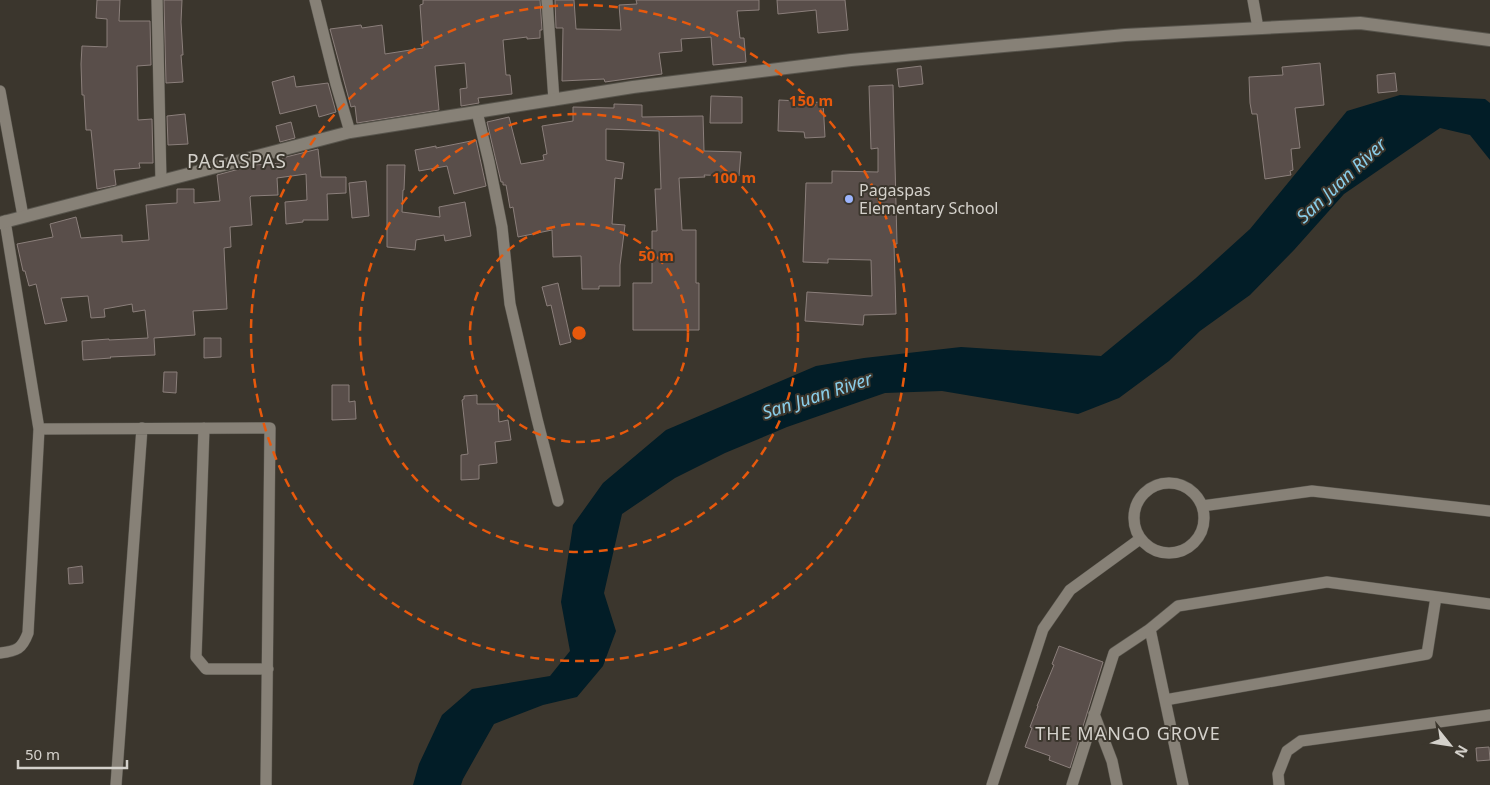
<svg xmlns="http://www.w3.org/2000/svg" width="1490" height="785" font-family="'Noto Sans',sans-serif">
  <style>
    .water { fill: #021d27 }
    .building { fill: #594e4a; stroke: #8b7f7b }
    .lines { fill: none; stroke-linecap: round; stroke-linejoin: round }
    .minor-casing { stroke: #57544c; stroke-width: 12 }
    .secondary-casing { stroke: #57544c; stroke-width: 14 }
    .minor { stroke: #878177; stroke-width: 11 }
    .secondary { stroke: #878177; stroke-width: 12 }
    .ring { fill: none; stroke: #e8590c; stroke-width: 2.5; stroke-dasharray: 9 6 }
    .poi-dot { fill: #9cb4fd; stroke: #3b362d; stroke-width: 2 }
    .labels { text-anchor: middle; dominant-baseline: central; stroke-width: 4; stroke-linejoin: round; paint-order: stroke }
    .poi-label { font-size: 16px; fill: #d4d1cb; stroke: #3b362d; text-anchor: start }
    .water-label { font-size: 18px; font-style: italic; fill: #8acde9; stroke: #3b362d }
    .neighbourhood-label { font-size: 18px; letter-spacing: 1px; fill: #d4d1cb; stroke: #3b362d }
    .quarter-label { font-size: 19px; letter-spacing: 1px; fill: #d4d1cb; stroke: #3b362d }
    .centre { fill: #e8590c; stroke: #3b362d; stroke-width: 2.5 }
    .ring-label { font-size: 15px; text-anchor: middle; font-weight: bold; fill: #e8590c; stroke: #3b362d; stroke-width: 4; stroke-linejoin: round; paint-order: stroke }
  </style>
  <rect width="100%" height="100%" fill="#3b362d"/>
  <path class="water" d="M 1400,95 L 1485,99 L 1490,103 L 1490,160 L 1470,135 L 1440,128 L 1344,194 L 1294,250 L 1250,295 L 1200,331 L 1169,361 L 1119,398 L 1078,414 L 942,391 L 885,393 L 787,427 L 725,453 L 675,478 L 622,514 L 604,593 L 616,631 L 603,666 L 577,697 L 543,705 L 494,724 L 463,779 L 461,785 L 413,785 L 419,764 L 442,715 L 472,689 L 550,676 L 570,651 L 561,602 L 573,525 L 603,483 L 666,430 L 816,366 L 864,358 L 961,347 L 1101,356 L 1196,278 L 1250,229 L 1347,111 Z"/>
  <path class="building" d="M 97,0 L 120,0 L 119,21 L 150,21 L 151,65 L 137,66 L 138,120 L 152,119 L 153,163 L 139,163 L 140,168 L 114,170 L 116,185 L 97,189 L 91,130 L 86,130 L 84,95 L 82,95 L 81,64 L 82,46 L 107,47 L 107,19 L 96,18 Z
    M 164,0 L 182,0 L 181,22 L 183,55 L 181,55 L 183,82 L 166,83 Z
    M 423,0 L 540,0 L 542,30 L 540,30 L 540,38 L 527,39 L 527,37 L 503,40 L 506,75 L 510,75 L 512,94 L 478,98 L 479,103 L 461,106 L 460,89 L 467,88 L 465,63 L 435,66 L 439,110 L 357,123 L 355,106 L 351,107 L 330,29 L 361,25 L 362,28 L 382,25 L 385,54 L 423,48 L 420,5 L 423,4 Z
    M 555,0 L 574,0 L 576,29 L 621,30 L 619,5 L 637,4 L 636,0 L 759,0 L 759,10 L 737,11 L 740,38 L 744,38 L 746,62 L 713,65 L 711,37 L 681,39 L 682,51 L 659,53 L 662,74 L 605,82 L 604,79 L 562,81 L 563,28 L 556,28 Z
    M 777,0 L 845,0 L 848,30 L 818,33 L 816,10 L 778,14 Z
    M 1320,63 L 1324,105 L 1295,108 L 1300,148 L 1291,149 L 1293,170 L 1290,171 L 1291,175 L 1265,179 L 1257,114 L 1252,114 L 1250,103 L 1249,77 L 1283,75 L 1282,67 Z
    M 921,66 L 923,84 L 899,87 L 897,69 Z
    M 1395,73 L 1397,91 L 1378,93 L 1377,75 Z
    M 294,76 L 296,87 L 328,83 L 336,112 L 319,117 L 316,105 L 280,114 L 272,82 Z
    M 893,85 L 897,244 L 894,244 L 896,314 L 864,315 L 863,325 L 805,321 L 807,292 L 872,296 L 871,260 L 828,259 L 828,263 L 803,262 L 806,183 L 832,183 L 832,171 L 878,172 L 878,148 L 871,149 L 869,86 Z
    M 711,96 L 742,97 L 742,123 L 710,123 Z
    M 779,100 L 799,101 L 799,103 L 823,102 L 825,137 L 805,138 L 804,132 L 778,131 Z
    M 614,104 L 642,105 L 642,117 L 703,116 L 704,151 L 741,152 L 739,176 L 704,175 L 705,177 L 679,178 L 682,230 L 696,230 L 696,283 L 699,283 L 699,330 L 633,330 L 633,283 L 652,283 L 652,231 L 657,231 L 655,189 L 661,189 L 659,131 L 606,129 L 606,160 L 624,163 L 622,179 L 615,178 L 612,224 L 625,225 L 620,265 L 620,286 L 599,286 L 599,289 L 582,289 L 581,256 L 553,257 L 552,230 L 518,237 L 513,207 L 510,208 L 506,185 L 503,185 L 503,182 L 501,182 L 487,122 L 509,117 L 521,164 L 544,160 L 543,155 L 547,154 L 542,126 L 573,121 L 573,107 L 614,108 Z
    M 185,114 L 188,144 L 168,145 L 167,116 Z
    M 291,122 L 295,138 L 280,142 L 276,126 Z
    M 476,140 L 486,186 L 454,194 L 447,166 L 419,171 L 415,150 L 436,146 L 436,148 Z
    M 318,149 L 321,177 L 346,177 L 346,193 L 327,194 L 328,220 L 303,220 L 303,222 L 286,224 L 285,202 L 307,200 L 306,174 L 277,178 L 278,195 L 251,196 L 250,197 L 252,225 L 230,227 L 231,247 L 224,248 L 227,309 L 193,311 L 195,335 L 154,338 L 155,355 L 110,357 L 111,358 L 83,360 L 82,341 L 109,339 L 109,340 L 148,338 L 145,310 L 133,312 L 132,304 L 104,309 L 105,317 L 91,318 L 88,296 L 61,298 L 67,321 L 45,324 L 36,284 L 29,286 L 25,271 L 23,271 L 17,244 L 53,237 L 50,224 L 76,217 L 81,238 L 122,235 L 122,242 L 149,240 L 146,205 L 177,203 L 177,189 L 194,189 L 194,203 L 220,201 L 217,175 L 254,165 L 282,163 L 282,158 Z
    M 387,165 L 405,165 L 404,190 L 403,190 L 402,212 L 440,217 L 439,207 L 465,202 L 471,236 L 445,241 L 444,235 L 416,240 L 415,250 L 387,247 Z
    M 366,181 L 369,216 L 352,218 L 349,183 Z
    M 558,283 L 571,342 L 560,345 L 551,305 L 547,306 L 542,287 Z
    M 204,338 L 221,338 L 221,357 L 204,358 Z
    M 164,372 L 177,372 L 176,393 L 163,392 Z
    M 332,385 L 349,385 L 349,402 L 355,401 L 356,419 L 332,420 Z
    M 477,395 L 477,404 L 498,404 L 499,422 L 508,420 L 511,440 L 495,442 L 497,463 L 479,465 L 479,479 L 461,480 L 461,455 L 468,454 L 462,400 L 464,399 L 464,396 Z
    M 82,566 L 83,583 L 69,584 L 68,568 Z
    M 1059,646 L 1103,662 L 1070,768 L 1049,760 L 1050,756 L 1025,747 L 1032,728 L 1030,727 L 1038,706 L 1037,706 L 1054,665 L 1052,664 Z
    M 1489,747 L 1490,760 L 1477,761 L 1476,748 Z"/>
  <g class="lines">
    <defs>
      <path id="minor" d="M 157,0 L 161,181
        M 315,0 L 336,84 L 350,132
        M 547,0 L 554,100
        M 1253,0 L 1258,28
        M 0,91 L 23,216
        M 477,112 L 489,162 L 502,227 L 510,304 L 537,419 L 558,501
        M 5,221 L 39,429 L 270,428 L 266,785
        M 204,428 L 196,657 L 206,669 L 268,669
        M1134 518a35 35 0 1 1 70 0a35 35 0 1 1-70 0Z
        M 1202,506 L 1312,491 L 1490,511
        M 1150,629 L 1183,785
        M 0,653 C 17,651 22,649 28,633 L 39,429
        M 1165,700 L 1427,654 L 1436,597
        M 1094,714 L 1112,761 L 1117,785
        M 116,785 L 142,428
        M 992,785 L 1043,629 L 1070,590 L 1140,539
        M 1072,785 L 1114,653 L 1150,629 L 1178,606 L 1327,582 L 1490,604
        M 1279,785 L 1278,774 L 1287,751 L 1301,741 L 1490,715"/>
      <path id="secondary" d="M 0,223 L 350,132 L 633,87 L 851,60 L 1125,35 L 1360,23 L 1490,40"/>
    </defs>
    <use href="#minor" class="minor-casing"/>
    <use href="#secondary" class="secondary-casing"/>
    <use href="#minor" class="minor"/>
    <use href="#secondary" class="secondary"/>
  </g>
  <g class="ring">
    <circle cx="579" cy="333" r="109"/>
    <circle cx="579" cy="333" r="219"/>
    <circle cx="579" cy="333" r="328"/>
  </g>
  <circle class="poi-dot" cx="849" cy="199" r="5"/>
  <g class="labels">
    <g class="poi-label">
      <text x="859" y="190">Pagaspas<tspan x="859" dy="18">Elementary School</tspan></text>
    </g>
    <g class="water-label">
      <text transform="translate(1341 180) rotate(-43)">San Juan River</text>
      <text transform="translate(817 395) rotate(-18)">San Juan River</text>
    </g>
    <g class="neighbourhood-label">
      <text x="1128" y="733">THE MANGO GROVE</text>
    </g>
    <g class="quarter-label">
      <text x="237" y="161">PAGASPAS</text>
    </g>
  </g>
  <circle cx="579" cy="333" r="8" class="centre"/>
  <g class="ring-label">
    <text x="811" y="106">150 m</text>
    <text x="734" y="183">100 m</text>
    <text x="656" y="261">50 m</text>
  </g>
  <g transform="translate(1450 745) rotate(120)" stroke="#3b362d" stroke-width="4" paint-order="stroke">
  <path d="M0-4L9 19L0 12L-9 19Z" fill="#d4d1cb"/>
  <text y="-8" font-size="14" font-weight="bold" text-anchor="middle" fill="#d4d1cb">N</text>
  </g>
  <path d="M18 760v8h109v-8" fill="none" stroke="#d4d1cb" stroke-width="2.5"/>
  <text x="25" y="760" font-size="15" fill="#d4d1cb" stroke="#3b362d" stroke-width="4" paint-order="stroke">50 m</text>
</svg>
